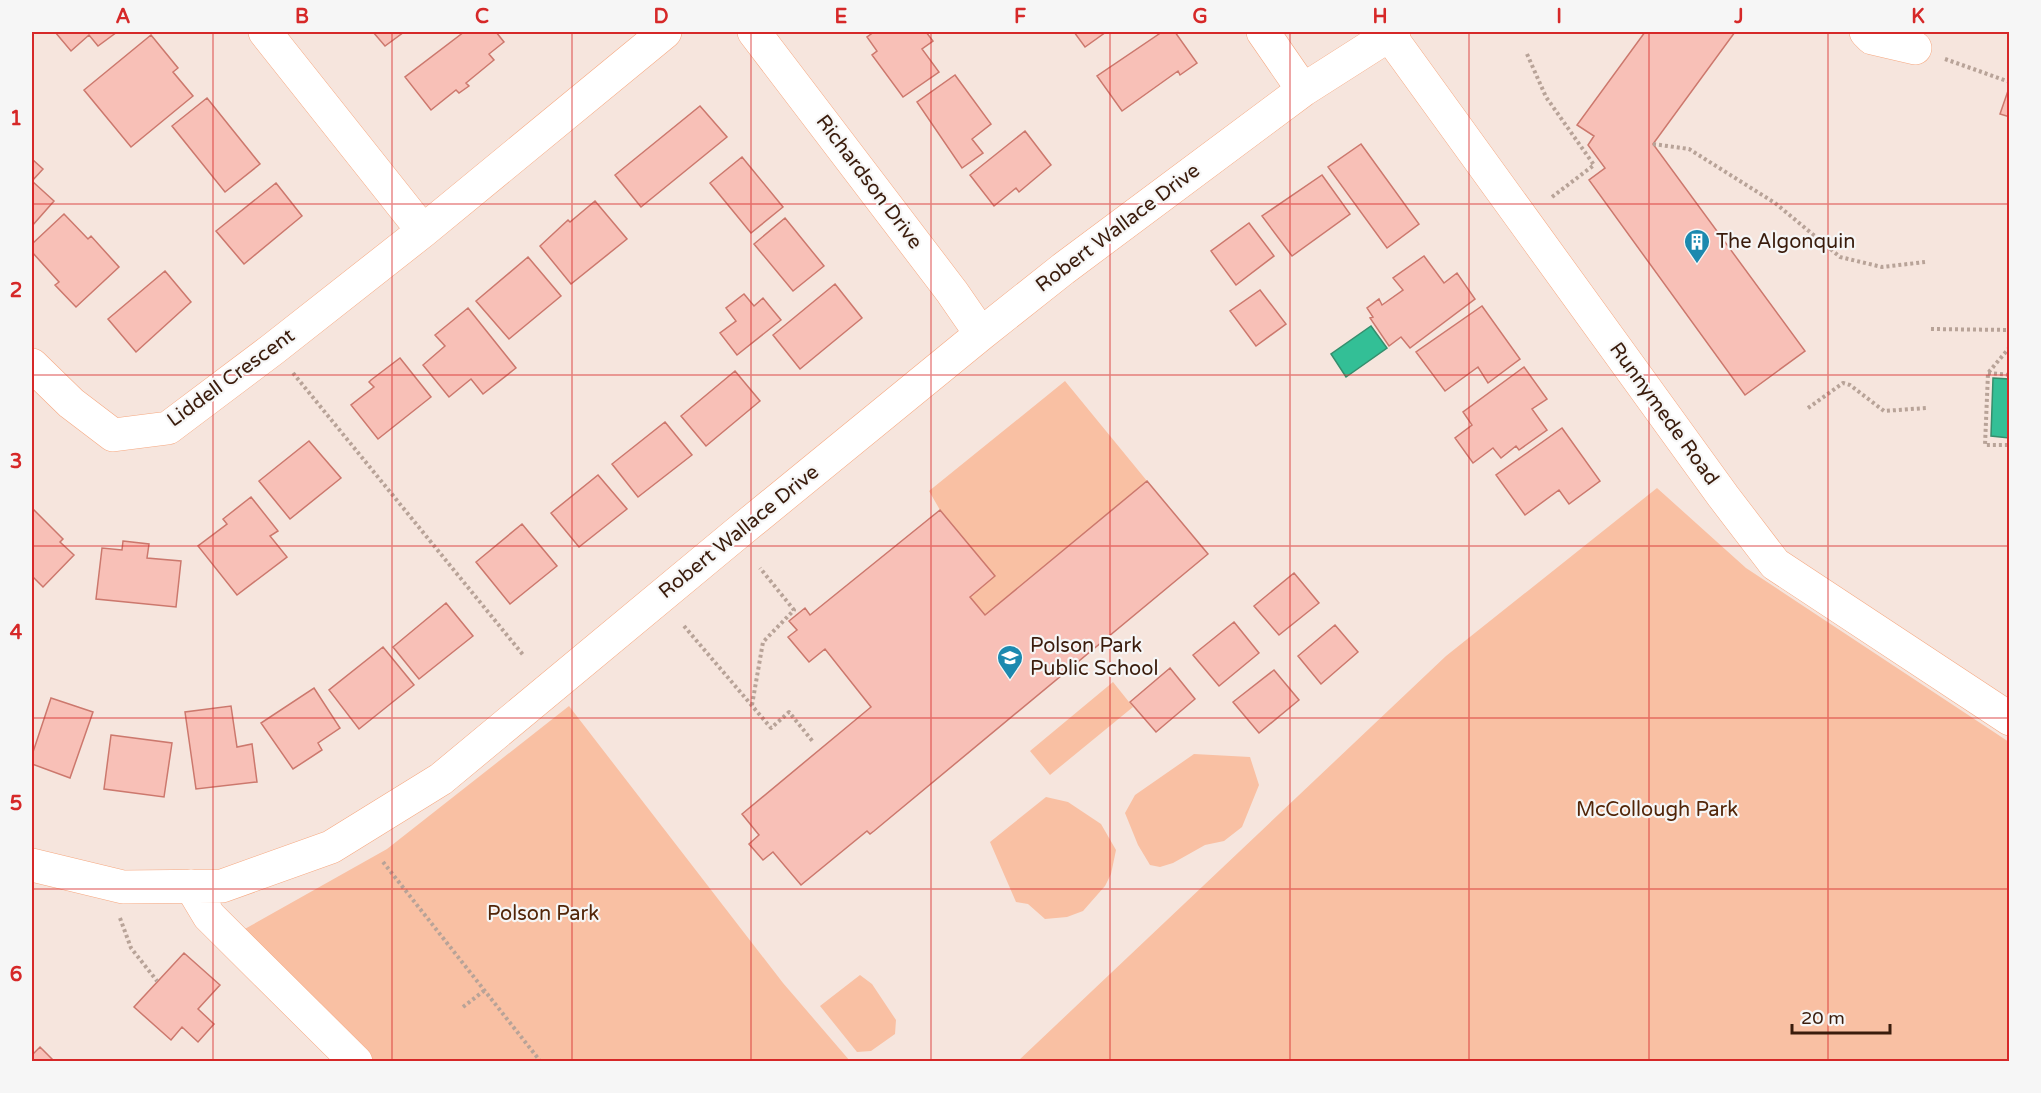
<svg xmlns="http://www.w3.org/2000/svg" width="2041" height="1093" font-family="'Varela Round',sans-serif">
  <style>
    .green { fill: #f9c0a3 }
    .water { fill: #33bf96; stroke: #358e6d; stroke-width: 1.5 }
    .building { fill: #f8c0b7; stroke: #cc786d; stroke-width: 1.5 }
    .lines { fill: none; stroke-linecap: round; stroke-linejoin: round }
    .minor-casing { stroke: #f6a880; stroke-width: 34 }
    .path { stroke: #b8a398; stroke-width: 4; stroke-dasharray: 3 3; stroke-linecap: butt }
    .minor { stroke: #fff; stroke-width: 33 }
    .grid { fill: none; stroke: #d62828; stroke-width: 1.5; stroke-opacity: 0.55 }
    .labels { text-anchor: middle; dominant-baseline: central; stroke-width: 4.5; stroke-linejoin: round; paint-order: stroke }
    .street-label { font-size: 20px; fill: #3a1c0c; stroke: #f6f6f6 }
    .poi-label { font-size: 20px; fill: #3a1c0c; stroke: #f6f6f6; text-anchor: start }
    .park-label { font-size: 20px; fill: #522508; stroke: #f6f6f6 }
    .neatline { fill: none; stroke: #d62828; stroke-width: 2 }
    .grid-label { font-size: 20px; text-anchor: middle; font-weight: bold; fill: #d62828 }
  </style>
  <rect width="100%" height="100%" fill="#f6e5dd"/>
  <path class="green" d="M 1065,381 L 1147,481 L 985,615 L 970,597 L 994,576 L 940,510 L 929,491 Z
    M 1657,488 L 1746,568 L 2009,742 L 2009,1061 L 1018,1061 L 1446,656 Z
    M 1113,682 L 1133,707 L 1050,775 L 1030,751 Z
    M 569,706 L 783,983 L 850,1061 L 354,1061 L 234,935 L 387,849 Z
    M 1194,754 L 1250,757 L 1259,785 L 1242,827 L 1224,841 L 1205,845 L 1173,863 L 1160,867 L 1150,865 L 1138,845 L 1125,813 L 1135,795 Z
    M 1046,797 L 1068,802 L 1101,824 L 1116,850 L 1111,874 L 1105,886 L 1083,911 L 1067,917 L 1045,919 L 1028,904 L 1016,902 L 990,842 Z
    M 860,975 L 872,984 L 896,1020 L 895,1034 L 871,1051 L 857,1052 L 820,1006 Z"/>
  <path class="water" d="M 1371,326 L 1387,348 L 1346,377 L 1331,354 Z
    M 1993,378 L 2009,379 L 2009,438 L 1991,436 Z"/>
  <path class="building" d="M 55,32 L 117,32 L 98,46 L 89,35 L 71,51 Z
    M 373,32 L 404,32 L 385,46 Z
    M 464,32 L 496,32 L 504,42 L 489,54 L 494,60 L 466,83 L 469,86 L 459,93 L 456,90 L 431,110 L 405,77 Z
    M 874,32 L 926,32 L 933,41 L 922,49 L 939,72 L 903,97 L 872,55 L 877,51 L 867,37 Z
    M 1074,32 L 1106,32 L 1085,47 Z
    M 1162,32 L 1175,32 L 1197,63 L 1180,75 L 1178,71 L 1122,111 L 1097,76 Z
    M 1645,32 L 1735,32 L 1653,144 L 1805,351 L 1745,395 L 1589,180 L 1605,168 L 1588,145 L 1594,136 L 1577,125 Z
    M 151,35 L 178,68 L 173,72 L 193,96 L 131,147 L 84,90 Z
    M 955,75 L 991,124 L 972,139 L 983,153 L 962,168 L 917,102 Z
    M 2010,85 L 2010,117 L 2000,114 Z
    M 207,98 L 260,164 L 225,192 L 172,126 Z
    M 700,106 L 727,137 L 641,207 L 615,175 Z
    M 1025,131 L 1051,165 L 1019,192 L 1016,188 L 994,206 L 970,175 Z
    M 1361,144 L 1419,224 L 1387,248 L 1328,167 Z
    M 742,157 L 783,207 L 751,233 L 710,183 Z
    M 32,159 L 43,169 L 32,181 L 54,201 L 32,226 Z
    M 1322,175 L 1350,214 L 1292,256 L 1262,216 Z
    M 276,183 L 302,216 L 244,264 L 216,231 Z
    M 595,201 L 627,239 L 571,284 L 540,246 L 568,220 L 570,222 Z
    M 64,214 L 88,239 L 91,236 L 119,267 L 76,307 L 55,285 L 59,282 L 32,252 L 32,244 Z
    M 785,218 L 824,266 L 793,291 L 754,244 Z
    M 1249,223 L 1274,256 L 1236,285 L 1211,251 Z
    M 1424,256 L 1444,283 L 1457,273 L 1475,299 L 1410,348 L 1401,337 L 1389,346 L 1370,318 L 1373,317 L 1367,308 L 1379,299 L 1382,305 L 1403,290 L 1393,278 Z
    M 528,257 L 561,296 L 509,339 L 476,301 Z
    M 165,271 L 191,302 L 136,352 L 108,319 Z
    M 835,284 L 862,318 L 800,369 L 773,335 Z
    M 1260,290 L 1286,324 L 1256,346 L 1230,311 Z
    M 744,294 L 754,306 L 763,298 L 781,320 L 737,355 L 720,333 L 736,321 L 726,308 Z
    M 1482,306 L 1520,359 L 1488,383 L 1478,367 L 1445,391 L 1416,352 Z
    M 468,308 L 516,368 L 483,394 L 471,379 L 449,397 L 423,365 L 445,346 L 435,335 Z
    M 400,358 L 431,397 L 378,439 L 351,405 L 374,387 L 369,382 L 371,380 Z
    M 1524,367 L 1547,399 L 1532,409 L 1547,430 L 1519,450 L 1516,446 L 1501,458 L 1493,448 L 1473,463 L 1455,438 L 1472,425 L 1463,412 Z
    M 735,371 L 760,401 L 706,446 L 681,416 Z
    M 665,422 L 692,455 L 638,497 L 612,464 Z
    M 1562,428 L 1600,481 L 1569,504 L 1559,490 L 1525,515 L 1496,475 Z
    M 309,441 L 341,478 L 290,519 L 259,481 Z
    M 598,475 L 627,509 L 579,547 L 551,513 Z
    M 1147,481 L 1208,554 L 874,831 L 870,834 L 867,831 L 801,885 L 773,852 L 763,860 L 749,844 L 759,835 L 742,814 L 871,707 L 825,649 L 809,662 L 788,637 L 797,630 L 789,621 L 805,608 L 810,615 L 940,510 L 995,576 L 970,597 L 985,615 Z
    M 251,497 L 278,531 L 270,536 L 287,557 L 237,595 L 198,546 L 227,524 L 223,519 Z
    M 32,508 L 63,539 L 60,542 L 74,555 L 43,587 L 32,576 Z
    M 522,524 L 557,566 L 510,604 L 476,562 Z
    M 123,541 L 149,544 L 147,558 L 181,561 L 176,607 L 96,599 L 102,548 L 122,550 Z
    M 1294,573 L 1319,603 L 1279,635 L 1254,606 Z
    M 446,603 L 473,636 L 419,679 L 393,647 Z
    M 1234,622 L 1259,653 L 1219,686 L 1193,655 Z
    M 1335,625 L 1358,652 L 1321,684 L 1298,656 Z
    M 383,647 L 414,685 L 359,729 L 329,690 Z
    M 1170,668 L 1195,699 L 1156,732 L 1130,702 Z
    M 1274,670 L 1299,700 L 1259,733 L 1233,702 Z
    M 314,688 L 340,728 L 318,743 L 322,750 L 293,769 L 261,723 Z
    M 51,698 L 93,712 L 70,778 L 32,764 L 32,755 Z
    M 231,706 L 237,747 L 252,744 L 257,782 L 196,789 L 185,712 Z
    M 111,735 L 172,743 L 164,797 L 104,789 Z
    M 184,953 L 220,985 L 198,1009 L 214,1024 L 198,1042 L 182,1027 L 171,1040 L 134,1007 Z
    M 40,1047 L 55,1062 L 32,1062 L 32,1055 Z"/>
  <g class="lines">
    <defs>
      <path id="minor" d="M 265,32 L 423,231
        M 754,32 L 952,292 L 981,334
        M 1263,32 L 1303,90
        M 1866,32 L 1872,38 L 1915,48
        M 1390,36 L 1723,496 L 1775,564 L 2010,719
        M 32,365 L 71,403 L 113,435 L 168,428 L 273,349 L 423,231 L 665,32
        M 32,865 L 123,887 L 222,886 L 331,847 L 441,779 L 735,535 L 981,334 L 1063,269 L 1303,90 L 1394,32
        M 191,886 L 209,916 L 356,1062"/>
    </defs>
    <use href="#minor" class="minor-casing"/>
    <path class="path" d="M 1527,54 L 1546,97 L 1594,165 L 1552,197
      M 1945,59 L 2010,82
      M 1653,144 L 1689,149 L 1775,203 L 1840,257 L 1882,267 L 1925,262
      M 1931,329 L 2010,330
      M 2010,347 L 1988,373 L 1985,445 L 2010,445
      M 293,373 L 524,656
      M 1988,373 L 2010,375
      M 1808,408 L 1843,383 L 1850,385 L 1884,411 L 1926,408
      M 684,626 L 771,728 L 789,712 L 814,743
      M 752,705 L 763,642 L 794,610 L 760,568
      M 383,862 L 541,1062
      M 120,918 L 131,948 L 157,981
      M 463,1007 L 485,990"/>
    <use href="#minor" class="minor"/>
  </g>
  <path class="grid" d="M 213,32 L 213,1062M 392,32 L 392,1062M 572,32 L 572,1062M 751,32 L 751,1062M 931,32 L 931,1062M 1110,32 L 1110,1062M 1290,32 L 1290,1062M 1469,32 L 1469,1062M 1649,32 L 1649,1062M 1828,32 L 1828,1062M 32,204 L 2010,204M 32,375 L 2010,375M 32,546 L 2010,546M 32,718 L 2010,718M 32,889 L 2010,889"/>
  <defs>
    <symbol id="building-pin" viewBox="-11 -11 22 30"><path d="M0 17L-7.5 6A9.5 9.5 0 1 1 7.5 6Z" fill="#1c89af" stroke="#f6f6f6"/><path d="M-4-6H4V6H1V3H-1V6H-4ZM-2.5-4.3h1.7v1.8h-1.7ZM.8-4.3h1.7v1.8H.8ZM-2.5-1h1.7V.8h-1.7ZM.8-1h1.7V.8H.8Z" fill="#fff"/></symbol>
    <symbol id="school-pin" viewBox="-11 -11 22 30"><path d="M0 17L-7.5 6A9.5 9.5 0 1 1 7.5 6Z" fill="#1c89af" stroke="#f6f6f6"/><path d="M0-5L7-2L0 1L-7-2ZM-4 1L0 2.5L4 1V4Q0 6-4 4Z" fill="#fff"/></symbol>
  </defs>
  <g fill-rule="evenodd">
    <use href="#building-pin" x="1682" y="227" width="30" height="40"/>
    <use href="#school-pin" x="995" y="643" width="30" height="40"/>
  </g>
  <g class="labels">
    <g class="street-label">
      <text transform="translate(869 182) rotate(53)">Richardson Drive</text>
      <text transform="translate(1118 228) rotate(-37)">Robert Wallace Drive</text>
      <text transform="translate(231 378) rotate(-36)">Liddell Crescent</text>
      <text transform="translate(1664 414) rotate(54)">Runnymede Road</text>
      <text transform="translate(739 532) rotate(-39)">Robert Wallace Drive</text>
    </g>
    <g class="poi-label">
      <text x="1716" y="242">The Algonquin</text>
      <text x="1030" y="646">Polson Park<tspan x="1030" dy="23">Public School</tspan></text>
    </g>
    <g class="park-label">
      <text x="1657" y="810">McCollough Park</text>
      <text x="543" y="914">Polson Park</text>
    </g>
  </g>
  <rect width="2041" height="1093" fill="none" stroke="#f6f6f6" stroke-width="66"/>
  <path d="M1792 1024v9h98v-9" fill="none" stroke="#3a1c0c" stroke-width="3"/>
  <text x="1801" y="1024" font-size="18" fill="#3a1c0c" stroke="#f6f6f6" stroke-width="4.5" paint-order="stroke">20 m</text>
  <rect x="33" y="33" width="1975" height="1027" class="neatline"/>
  <g class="grid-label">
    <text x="123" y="23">A</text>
    <text x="302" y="23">B</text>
    <text x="482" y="23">C</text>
    <text x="661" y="23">D</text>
    <text x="841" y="23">E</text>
    <text x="1020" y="23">F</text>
    <text x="1200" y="23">G</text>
    <text x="1380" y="23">H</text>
    <text x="1559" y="23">I</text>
    <text x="1739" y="23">J</text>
    <text x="1918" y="23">K</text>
    <text x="16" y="125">1</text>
    <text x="16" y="297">2</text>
    <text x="16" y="468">3</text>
    <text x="16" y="639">4</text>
    <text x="16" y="810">5</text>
    <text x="16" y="981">6</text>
  </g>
</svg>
